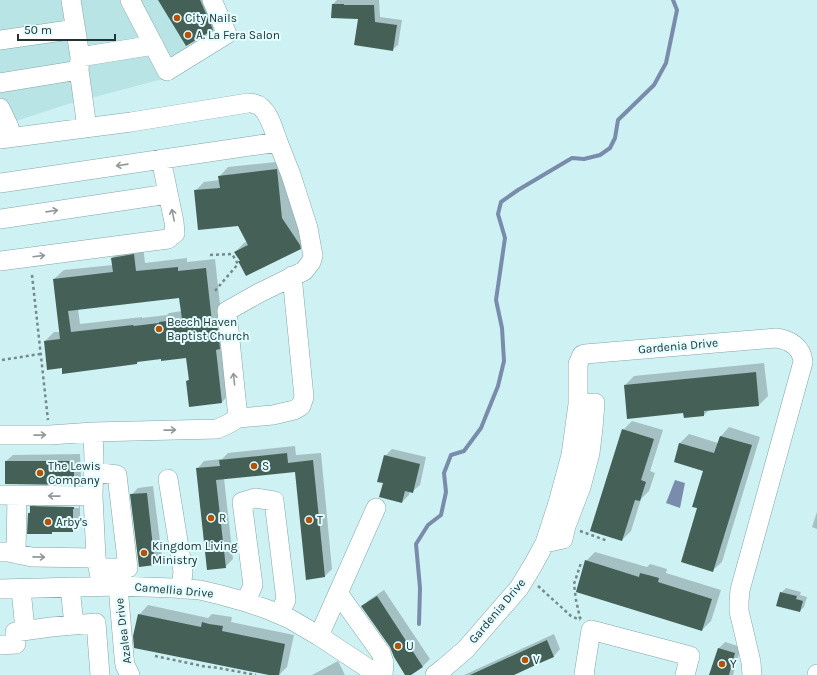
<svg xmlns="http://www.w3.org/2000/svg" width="817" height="675" font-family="Karla,sans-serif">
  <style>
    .built { fill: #b8e4e6 }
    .water { fill: #7a8cab }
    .shadow { fill: #0003; fill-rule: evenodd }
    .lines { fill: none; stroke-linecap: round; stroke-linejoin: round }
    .stream { stroke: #7a8cab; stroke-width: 4 }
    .building { fill: #456157; fill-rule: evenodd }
    .minor-casing { stroke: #83a5a7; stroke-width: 20 }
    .path { stroke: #738a8c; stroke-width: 2.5; stroke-dasharray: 3 3; stroke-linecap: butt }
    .minor { stroke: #fff; stroke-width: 19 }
    .oneway { stroke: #929899 }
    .poi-dot { fill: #b35307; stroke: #e1fdff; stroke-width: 1.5 }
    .labels { text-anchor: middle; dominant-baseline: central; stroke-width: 4; stroke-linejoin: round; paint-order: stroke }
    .poi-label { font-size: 12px; fill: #253233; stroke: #e1fdff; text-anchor: start }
    .street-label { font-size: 12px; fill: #253233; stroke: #e1fdff }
  </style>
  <rect width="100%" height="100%" fill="#cef1f3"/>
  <path class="built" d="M 0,0 L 221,0 L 238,38 L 174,76 L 68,104 L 13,122 L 0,125 Z"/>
  <path class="water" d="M 675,480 L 685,483 L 680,508 L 666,503 Z"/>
  <path class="shadow" d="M 159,0 L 210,0 L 219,22 L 212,29 Z
    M 337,0 L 379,0 L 380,17 L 402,20 L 398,45 L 392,50 L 360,18 L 333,4 Z
    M 286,161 L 291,208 L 309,236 L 309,239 L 300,248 L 240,261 L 241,260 L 235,252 L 244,243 L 247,242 L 239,224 L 195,191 L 204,182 L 220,180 L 219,177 L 228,167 Z
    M 143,246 L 145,263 L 187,258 L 187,262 L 215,259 L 221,314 L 231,393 L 222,402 L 187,381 L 189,379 L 187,357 L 162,358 L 139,361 L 137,363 L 62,367 L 45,341 L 54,332 L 60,332 L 54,279 L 64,270 L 113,265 L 112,258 L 121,249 ZM 180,297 L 182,311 L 169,313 L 167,315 L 142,318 L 142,317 L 80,324 L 78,309 Z
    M 764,363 L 768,396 L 759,405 L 709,410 L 704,415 L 684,412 L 628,417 L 625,385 L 634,376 Z
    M 632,421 L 663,430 L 650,471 L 655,473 L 649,491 L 641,499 L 631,531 L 622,540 L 623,430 Z
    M 729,427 L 760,437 L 722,562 L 713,570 L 699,508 L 704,470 L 675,461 L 680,443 L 689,434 L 718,443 L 721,436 Z
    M 295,446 L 296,455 L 321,453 L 332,569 L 324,577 L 296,471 L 224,478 L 233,559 L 225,567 L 197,469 L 204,461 L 222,459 L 228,453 Z
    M 392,449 L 426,457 L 420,485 L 413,491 L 410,491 L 409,495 L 402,502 L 384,482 L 385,456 Z
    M 80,454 L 81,477 L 74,484 L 6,461 L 13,455 Z
    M 153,486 L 162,557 L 155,564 L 131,495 L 138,488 Z
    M 38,500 L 80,502 L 80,524 L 73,530 L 54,531 L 51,533 L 29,513 L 31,511 L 31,507 ZM 36,505 L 79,506 L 79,508 L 34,507 Z
    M 817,512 L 817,529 L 812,527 Z
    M 595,552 L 647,567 L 650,564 L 657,566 L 667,569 L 666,573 L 721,590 L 711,621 L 702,630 L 586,561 Z
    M 786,588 L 801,592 L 800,595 L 807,597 L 804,607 L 800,611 L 781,593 Z
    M 384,590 L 430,659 L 423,666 L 409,675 L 407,675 L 391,646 L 362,607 L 369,600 Z
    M 148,605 L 208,618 L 212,614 L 232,617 L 231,622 L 294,635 L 287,667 L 279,675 L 274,675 L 139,615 Z
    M 554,634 L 560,649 L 554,656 L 512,675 L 464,675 Z
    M 725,642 L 741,647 L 733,675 L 710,675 L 718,649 Z
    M 338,661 L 345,675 L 312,675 Z"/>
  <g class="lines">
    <path class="stream" d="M 419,624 L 420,588 L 416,544 L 428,525 L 441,515 L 446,492 L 444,473 L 451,455 L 464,451 L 481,428 L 498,386 L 504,361 L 502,328 L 496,300 L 505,238 L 498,214 L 501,202 L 518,190 L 572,158 L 584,159 L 600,155 L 610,148 L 615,138 L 618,120 L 654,85 L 666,63 L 677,10 L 673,0"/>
  </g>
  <path class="building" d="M 158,0 L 200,0 L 213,30 L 186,46 Z
    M 332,4 L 344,4 L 344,5 L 374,5 L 375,22 L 397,25 L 393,51 L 354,45 L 358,19 L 331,18 Z
    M 277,169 L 282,218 L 300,245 L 301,249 L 246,276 L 238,261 L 240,261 L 234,252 L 248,245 L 238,226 L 198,230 L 194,190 L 220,188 L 218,176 Z
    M 134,254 L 136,271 L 178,267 L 178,271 L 206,268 L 212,322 L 217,322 L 220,349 L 216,350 L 222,403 L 189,407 L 186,381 L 189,380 L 186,358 L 161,361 L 161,359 L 137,362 L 137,364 L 62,374 L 62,368 L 47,370 L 44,341 L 60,339 L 53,279 L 113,272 L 111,258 ZM 179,298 L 182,319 L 159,322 L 159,323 L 134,326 L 133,325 L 71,332 L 68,311 Z
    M 756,372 L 759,406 L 704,411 L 704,416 L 684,418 L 683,413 L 627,419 L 624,385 Z
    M 622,429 L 654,439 L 641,480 L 646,482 L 640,501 L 635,500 L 622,541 L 590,531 Z
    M 720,436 L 752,445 L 713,572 L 681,562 L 697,508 L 692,507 L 703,471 L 674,462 L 679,443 L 714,453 Z
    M 287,453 L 288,463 L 313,460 L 325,577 L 306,580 L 295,472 L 216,480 L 226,568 L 207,570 L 196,468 L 220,466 L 219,460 Z
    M 384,455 L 420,464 L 413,493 L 405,491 L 402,503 L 379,497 L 383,483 L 377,482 Z
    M 5,461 L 74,461 L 74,485 L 5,484 Z
    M 147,493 L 155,565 L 139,567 L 130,494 Z
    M 30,506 L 74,507 L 74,509 L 73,509 L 73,532 L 52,532 L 52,534 L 27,534 L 28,513 L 30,513 Z
    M 585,560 L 639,577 L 640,573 L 648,575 L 659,578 L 658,582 L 712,599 L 702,631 L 576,592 Z
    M 780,592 L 797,596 L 796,599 L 803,601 L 800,612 L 776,606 Z
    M 377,596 L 423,667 L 411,675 L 405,675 L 394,657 L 390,647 L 361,606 Z
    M 138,614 L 201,627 L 202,622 L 209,624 L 223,626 L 222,631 L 285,644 L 279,675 L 269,675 L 134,648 L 133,636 Z
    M 547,640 L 554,657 L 540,663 L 514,675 L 470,675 Z
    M 718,648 L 735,653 L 729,675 L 709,675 Z"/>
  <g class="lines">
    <defs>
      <path id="minor" d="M 71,0 L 80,57 L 154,45
        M 130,0 L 167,71 L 227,34 L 212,0
        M 0,40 L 76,29
        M 80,58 L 79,70 L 87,128
        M 0,83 L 79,70
        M 0,108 L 9,127 L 10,137
        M 0,139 L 131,122 L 248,103 C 251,103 253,103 255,104 C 268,107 274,131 278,142 L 0,183
        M 0,219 L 168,194
        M 0,261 L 168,239 L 175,233 L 174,222 L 161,159
        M 238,418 L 227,311 L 259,293 L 304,271 L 311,262 L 313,256 L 308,228 L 291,175 L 278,142
        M 93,432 L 94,459 L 93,496 L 96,558 L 102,586
        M 0,435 L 50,435 L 93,432 L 217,429 L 228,424 L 238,418 L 273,415 L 294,410 L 301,406 L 304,397 L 292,276
        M 94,472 L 117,475 L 128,568 L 99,568
        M 168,479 L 183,572 L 181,589
        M 0,495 L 93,496
        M 545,543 L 563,539 L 566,526 L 581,487 L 590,453 L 593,428 L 595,403 L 578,404
        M 0,552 L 8,552 L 32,557 L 96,558
        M 16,554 L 17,495
        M 118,586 L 124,657 L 125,665 L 130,675
        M 70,587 L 74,625
        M 0,589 L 118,586 L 173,588 L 200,590 L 221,595 L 246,602 L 269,610 L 290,619 L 319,636 L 366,667 L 376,675
        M 21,589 L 25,630
        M 338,593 L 381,653 L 384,663 L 383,675
        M 246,602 L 253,585 L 242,502 L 255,498 L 274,501 L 286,600 L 279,614
        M 319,636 L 376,508
        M 0,645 L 16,644 L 15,632 L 51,627 L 96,623 L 100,675
        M 435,675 L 444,668 L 466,649 L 519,588 L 533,565 L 545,543 L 558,503 L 571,455 L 578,404 L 578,364 L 582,355 L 585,354 L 776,338 C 790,340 802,347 803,362 L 740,590 L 739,602 L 739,611 L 751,662 L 752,675
        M 585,675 L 584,674 L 591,630 L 690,656 L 685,675
        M 817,675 L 817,674"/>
    </defs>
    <use href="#minor" class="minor-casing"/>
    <path class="path" d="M 210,255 L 232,254 L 238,264 L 214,292
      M 32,275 L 48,420
      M 2,360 L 40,354
      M 580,531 L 608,541
      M 538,586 L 571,616 L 580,620
      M 581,619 L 580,618 L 576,600 L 574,584 L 581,563
      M 155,656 L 207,667 L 213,667 L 256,675"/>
    <use href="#minor" class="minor"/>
  </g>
  <defs><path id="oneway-shaft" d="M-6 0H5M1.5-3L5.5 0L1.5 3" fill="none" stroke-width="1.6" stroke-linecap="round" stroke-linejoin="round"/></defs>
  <g class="oneway">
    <use href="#oneway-shaft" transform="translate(122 165) rotate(172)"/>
    <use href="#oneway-shaft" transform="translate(52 211) rotate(-8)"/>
    <use href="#oneway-shaft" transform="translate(173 215) rotate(-102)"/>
    <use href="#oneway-shaft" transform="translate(39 256) rotate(-7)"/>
    <use href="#oneway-shaft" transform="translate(234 379) rotate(-96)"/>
    <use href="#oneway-shaft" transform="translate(170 430) rotate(-1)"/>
    <use href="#oneway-shaft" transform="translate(40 435) rotate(-1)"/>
    <use href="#oneway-shaft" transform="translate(54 496) rotate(-179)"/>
    <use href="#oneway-shaft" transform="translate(39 557) rotate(1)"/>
  </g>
  <g class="poi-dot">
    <circle cx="177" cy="18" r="4"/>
    <circle cx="188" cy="35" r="4"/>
    <circle cx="159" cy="329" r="4"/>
    <circle cx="254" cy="466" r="4"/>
    <circle cx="40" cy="473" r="4"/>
    <circle cx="211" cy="518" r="4"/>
    <circle cx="309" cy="520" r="4"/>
    <circle cx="48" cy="522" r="4"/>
    <circle cx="144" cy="553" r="4"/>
    <circle cx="398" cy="646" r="4"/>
    <circle cx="525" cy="660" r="4"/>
    <circle cx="722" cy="664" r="4"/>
  </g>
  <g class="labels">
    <g class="poi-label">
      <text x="185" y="18">City Nails</text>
      <text x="196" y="35">A. La Fera Salon</text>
      <text x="167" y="322">Beech Haven<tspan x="167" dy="14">Baptist Church</tspan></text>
      <text x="48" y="466">The Lewis<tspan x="48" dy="14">Company</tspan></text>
      <text x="262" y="466">S</text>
      <text x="219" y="518">R</text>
      <text x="317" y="520">T</text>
      <text x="56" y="522">Arby's</text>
      <text x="152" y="546">Kingdom Living<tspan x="152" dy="14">Ministry</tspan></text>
      <text x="406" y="646">U</text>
      <text x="533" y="660">V</text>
      <text x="730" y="664">Y</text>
    </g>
    <g class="street-label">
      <text transform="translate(678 346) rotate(-5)">Gardenia Drive</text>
      <text transform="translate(174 590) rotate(5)">Camellia Drive</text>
      <text transform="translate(497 611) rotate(-50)">Gardenia Drive</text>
      <text transform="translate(123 631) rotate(-97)">Azalea Drive</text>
    </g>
  </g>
  <path d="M18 34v6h97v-6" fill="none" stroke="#253233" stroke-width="2"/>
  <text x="24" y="34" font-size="12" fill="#253233" stroke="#e1fdff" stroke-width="3" paint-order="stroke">50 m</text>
</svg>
